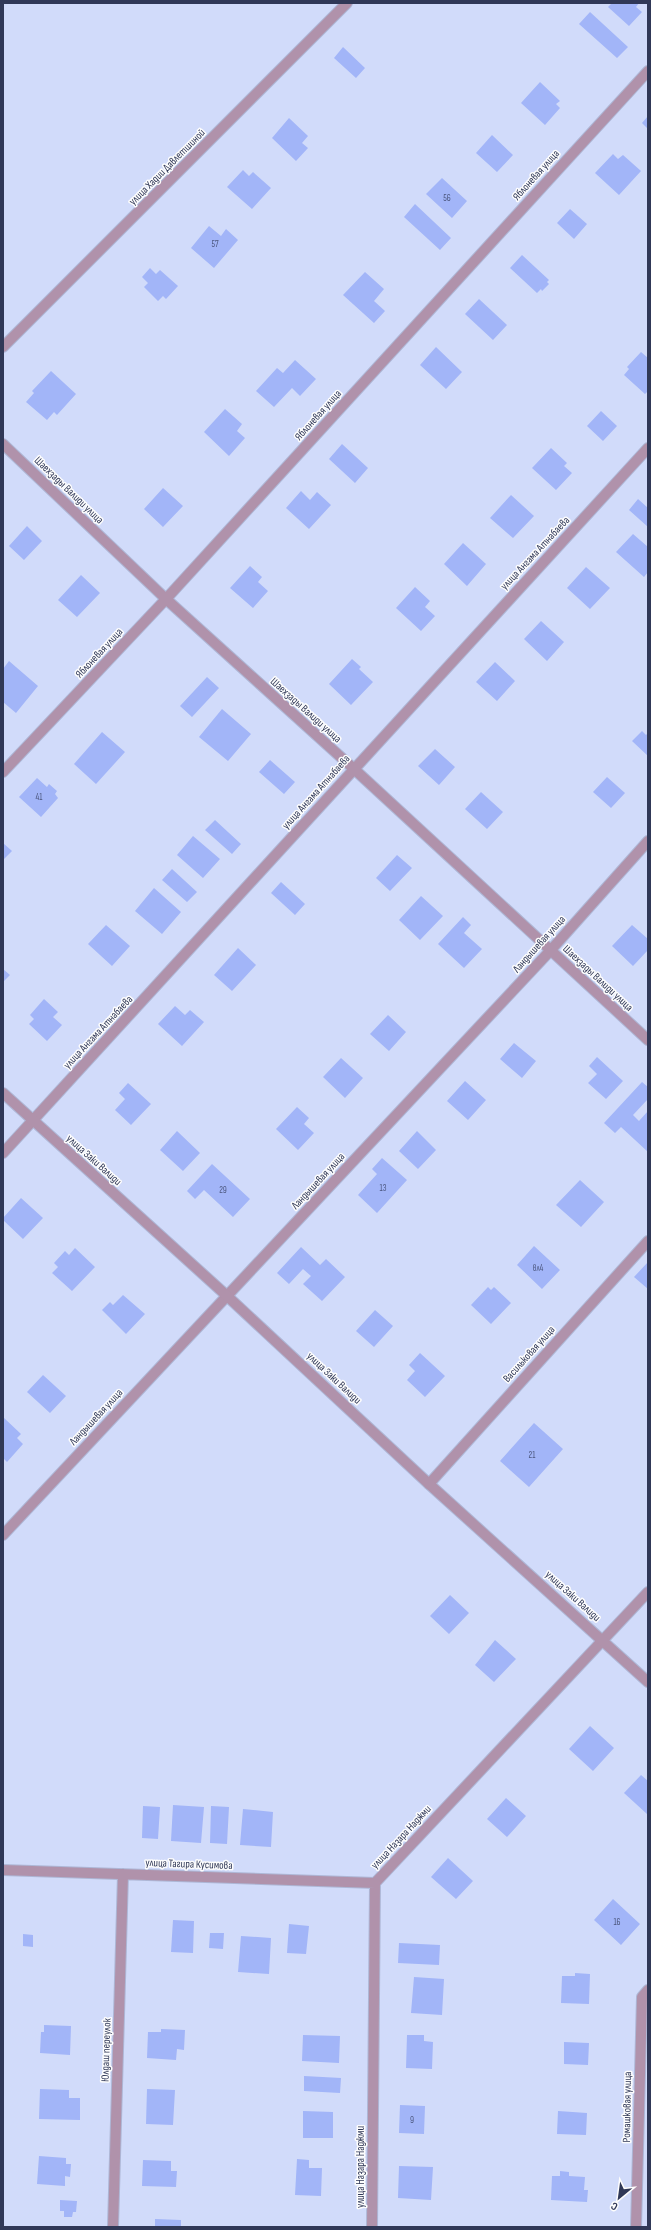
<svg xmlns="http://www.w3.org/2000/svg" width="651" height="2230" font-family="'Sofia Sans Condensed',sans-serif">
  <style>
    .building { fill: #a2b5f8 }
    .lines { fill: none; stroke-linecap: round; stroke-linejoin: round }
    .minor-casing { stroke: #aeb7d6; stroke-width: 12 }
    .tertiary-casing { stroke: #aeb7d6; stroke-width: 12 }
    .minor { stroke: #b092ab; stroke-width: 10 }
    .tertiary { stroke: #b092ab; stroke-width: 10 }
    .labels { text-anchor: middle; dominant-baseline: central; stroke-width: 3; stroke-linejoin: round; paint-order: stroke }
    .number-label { font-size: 9px; fill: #4c577f }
    .street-label { font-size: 11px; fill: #303857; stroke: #fdfdfd }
  </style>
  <rect width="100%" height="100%" fill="#d1dbfa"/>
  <path class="building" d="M 612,3 L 639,3 L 636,7 L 642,12 L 629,26 L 608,7 Z
    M 590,12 L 628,47 L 617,58 L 579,24 Z
    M 343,47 L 365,68 L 356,78 L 334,58 Z
    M 540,82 L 560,101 L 556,104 L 560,108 L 545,125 L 521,103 Z
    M 648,116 L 648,129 L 642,123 Z
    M 289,118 L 308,136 L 302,143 L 308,148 L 296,161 L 272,138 Z
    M 492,135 L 513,155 L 497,172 L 476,153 Z
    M 613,154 L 618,159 L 623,155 L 641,171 L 619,195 L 595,173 Z
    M 243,170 L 249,176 L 253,172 L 271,188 L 252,209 L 227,187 Z
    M 442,178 L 467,201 L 452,218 L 426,194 Z
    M 415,204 L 451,238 L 440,250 L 404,217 Z
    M 570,209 L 587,224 L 574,239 L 557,223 Z
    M 209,226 L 221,236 L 226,229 L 238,240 L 214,268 L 191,248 Z
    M 522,255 L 549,280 L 547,282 L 549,284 L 542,291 L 541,289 L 537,293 L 510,268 Z
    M 150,268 L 156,274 L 160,270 L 178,286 L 166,299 L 163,296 L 158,301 L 144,287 L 148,283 L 142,277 Z
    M 365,272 L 384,289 L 374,301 L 385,311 L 374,323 L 343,295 Z
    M 479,299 L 507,325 L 493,340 L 465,314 Z
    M 436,347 L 462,372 L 446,389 L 420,365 Z
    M 641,352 L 648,358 L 648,391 L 645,394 L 624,375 L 629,369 L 627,367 Z
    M 295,360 L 316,379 L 300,396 L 292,388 L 274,407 L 256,391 L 277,368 L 283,373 Z
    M 51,371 L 76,394 L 57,415 L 54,412 L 47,420 L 26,402 L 34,393 L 32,391 Z
    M 225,409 L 242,424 L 237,431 L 245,438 L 229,456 L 204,432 Z
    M 601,411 L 617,426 L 603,441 L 587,426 Z
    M 342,444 L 368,468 L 355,483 L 329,459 Z
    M 551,448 L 567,463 L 564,466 L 572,473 L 556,490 L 532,468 Z
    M 163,488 L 183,506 L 163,527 L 144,509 Z
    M 301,491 L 310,500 L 317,492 L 331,505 L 309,529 L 286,508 Z
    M 511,495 L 534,516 L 513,538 L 490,518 Z
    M 638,499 L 648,508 L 648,527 L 629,510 Z
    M 27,526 L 42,541 L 24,560 L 9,546 Z
    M 633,534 L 648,547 L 648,572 L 644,577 L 616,552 Z
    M 463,543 L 486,564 L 467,586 L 444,564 Z
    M 250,566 L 262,577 L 258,582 L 268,591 L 253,608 L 230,588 Z
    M 586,567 L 610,588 L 590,609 L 567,588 Z
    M 81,575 L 100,593 L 77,617 L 58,600 Z
    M 415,587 L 430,601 L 425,607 L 435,616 L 421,631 L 396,608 Z
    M 541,621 L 564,642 L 547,661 L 524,639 Z
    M 352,659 L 361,667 L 359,669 L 373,682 L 351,705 L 329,684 Z
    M 9,661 L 38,686 L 16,713 L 3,702 L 3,669 Z
    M 495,662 L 515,681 L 497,701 L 476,682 Z
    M 207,677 L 219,688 L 192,717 L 180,706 Z
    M 222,709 L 251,734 L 228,761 L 199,737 Z
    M 642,731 L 646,735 L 648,733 L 648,756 L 632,741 Z
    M 102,732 L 125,752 L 96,784 L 74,764 Z
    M 435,749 L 455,767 L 439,785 L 418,766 Z
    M 270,760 L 295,782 L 284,794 L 259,772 Z
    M 607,777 L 625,793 L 611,808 L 593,792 Z
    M 37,778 L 47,787 L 49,784 L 57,791 L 55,794 L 58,798 L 41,817 L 19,797 Z
    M 481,792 L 503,812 L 487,829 L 465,809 Z
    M 215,820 L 241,844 L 232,854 L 205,830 Z
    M 193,836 L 220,859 L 203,878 L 177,855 Z
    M 3,843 L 12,851 L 3,860 Z
    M 397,855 L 412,868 L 390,891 L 376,878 Z
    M 172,869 L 197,892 L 187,902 L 162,880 Z
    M 281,882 L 305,904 L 295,915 L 271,893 Z
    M 154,888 L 181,912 L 162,934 L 135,911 Z
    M 421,896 L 443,916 L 420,940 L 399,920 Z
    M 463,917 L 471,925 L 464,933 L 482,949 L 464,968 L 438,944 Z
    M 106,925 L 130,946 L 112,966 L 88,944 Z
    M 632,925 L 648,939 L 648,950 L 633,966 L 612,946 Z
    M 238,948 L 256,965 L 232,991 L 214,975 Z
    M 3,969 L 10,975 L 3,982 Z
    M 44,999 L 58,1012 L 53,1017 L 62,1025 L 47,1041 L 29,1024 L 34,1019 L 30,1015 Z
    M 175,1006 L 185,1015 L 190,1010 L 204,1022 L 182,1046 L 158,1024 Z
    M 388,1015 L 406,1032 L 389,1051 L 370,1034 Z
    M 514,1043 L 536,1061 L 522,1078 L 500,1059 Z
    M 597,1057 L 623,1081 L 606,1099 L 588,1083 L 597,1074 L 589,1066 Z
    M 341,1058 L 363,1078 L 345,1098 L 323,1077 Z
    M 465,1081 L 486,1100 L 468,1120 L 447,1101 Z
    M 642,1082 L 648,1087 L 648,1099 L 633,1115 L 639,1121 L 648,1111 L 648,1152 L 621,1127 L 615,1133 L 604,1123 Z
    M 128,1083 L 151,1104 L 131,1125 L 115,1110 L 125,1099 L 119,1093 Z
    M 297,1107 L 309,1118 L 304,1124 L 314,1133 L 298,1150 L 276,1129 Z
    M 177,1131 L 200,1153 L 183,1171 L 160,1150 Z
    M 417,1131 L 436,1150 L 418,1169 L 399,1151 Z
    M 382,1158 L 407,1180 L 377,1213 L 358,1195 L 377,1174 L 372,1169 Z
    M 212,1164 L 250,1199 L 233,1217 L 204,1190 L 195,1199 L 187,1191 Z
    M 580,1180 L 604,1202 L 581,1227 L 556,1205 Z
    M 21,1198 L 43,1218 L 23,1239 L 3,1220 L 3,1218 Z
    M 534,1246 L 560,1270 L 542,1289 L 517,1265 Z
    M 301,1247 L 320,1265 L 326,1259 L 345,1277 L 322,1301 L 303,1284 L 311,1276 L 303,1269 L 289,1284 L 277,1273 Z
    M 75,1248 L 95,1267 L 72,1291 L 52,1273 L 58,1267 L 54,1263 L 65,1251 L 69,1255 Z
    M 648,1262 L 648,1289 L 634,1277 Z
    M 488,1287 L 491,1290 L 494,1287 L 511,1303 L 491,1324 L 471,1305 Z
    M 123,1295 L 145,1314 L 126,1334 L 102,1310 L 110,1302 L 113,1305 Z
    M 375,1310 L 393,1326 L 374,1347 L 356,1331 Z
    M 420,1353 L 445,1376 L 425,1397 L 407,1380 L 415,1371 L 409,1365 Z
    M 43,1375 L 66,1396 L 50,1413 L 27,1392 Z
    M 3,1417 L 21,1434 L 17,1438 L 23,1444 L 7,1462 L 3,1458 Z
    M 534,1423 L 563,1449 L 529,1487 L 500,1461 Z
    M 450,1595 L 469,1613 L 449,1634 L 430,1616 Z
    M 495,1640 L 516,1659 L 494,1682 L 475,1665 Z
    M 590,1726 L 614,1748 L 593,1771 L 569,1749 Z
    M 641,1775 L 648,1781 L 647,1814 L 624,1793 Z
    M 506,1798 L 526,1816 L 507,1837 L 487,1819 Z
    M 173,1805 L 204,1807 L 201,1843 L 171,1841 Z
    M 143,1806 L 160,1807 L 158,1839 L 142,1838 Z
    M 211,1806 L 229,1807 L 227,1844 L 210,1843 Z
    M 243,1809 L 273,1812 L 271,1847 L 240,1845 Z
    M 448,1858 L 473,1881 L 456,1899 L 431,1877 Z
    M 613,1899 L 640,1924 L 621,1945 L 594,1920 Z
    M 173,1920 L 194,1921 L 193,1953 L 171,1952 Z
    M 289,1924 L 309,1926 L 306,1954 L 287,1953 Z
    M 210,1933 L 224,1933 L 223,1949 L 209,1948 Z
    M 23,1934 L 33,1935 L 33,1947 L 23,1946 Z
    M 241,1936 L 271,1938 L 269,1974 L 238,1972 Z
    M 399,1943 L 440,1945 L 439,1965 L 398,1963 Z
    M 575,1973 L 590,1974 L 589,2004 L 561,2003 L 562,1976 L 575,1976 Z
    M 414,1977 L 444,1979 L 442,2015 L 411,2013 Z
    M 44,2025 L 71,2026 L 70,2055 L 40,2053 L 41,2032 L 44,2032 Z
    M 161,2029 L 185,2030 L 184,2050 L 177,2049 L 176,2060 L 147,2058 L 148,2032 L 161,2032 Z
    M 303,2035 L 340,2036 L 339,2063 L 302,2061 Z
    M 407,2035 L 424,2035 L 424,2041 L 433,2042 L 432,2069 L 406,2068 Z
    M 564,2042 L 589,2043 L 588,2065 L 564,2064 Z
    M 304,2076 L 341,2078 L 340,2093 L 304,2091 Z
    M 40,2089 L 69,2090 L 69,2098 L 80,2098 L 80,2120 L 39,2119 Z
    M 147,2089 L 175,2090 L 173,2125 L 146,2124 Z
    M 400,2105 L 425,2106 L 424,2134 L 399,2133 Z
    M 303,2111 L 333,2112 L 333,2138 L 303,2138 Z
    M 558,2111 L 587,2113 L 586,2135 L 557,2134 Z
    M 39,2156 L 66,2158 L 66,2164 L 71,2164 L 70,2177 L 65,2176 L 65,2186 L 37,2184 Z
    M 297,2159 L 309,2160 L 309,2168 L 322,2168 L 321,2196 L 295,2195 Z
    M 143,2160 L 171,2161 L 171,2171 L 177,2171 L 176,2187 L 142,2186 Z
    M 399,2166 L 433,2167 L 431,2200 L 398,2198 Z
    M 560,2171 L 569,2172 L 569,2176 L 585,2177 L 584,2190 L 588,2190 L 587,2202 L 551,2200 L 552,2176 L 560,2176 Z
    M 60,2200 L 77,2201 L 76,2212 L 73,2212 L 72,2217 L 64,2217 L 64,2211 L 60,2211 Z
    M 155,2219 L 181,2220 L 181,2227 L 155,2227 Z"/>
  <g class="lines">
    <defs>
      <path id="minor" d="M 3,347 L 347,3
        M 3,444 L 166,599 L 354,769 L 648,1040
        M 3,772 L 166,599 L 648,71
        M 3,1153 L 648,448
        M 429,1484 L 648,1241
        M 3,1535 L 550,951 L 648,841
        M 3,1870 L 375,1883
        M 113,2227 L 123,1874
        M 372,2227 L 375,1883 L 648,1592
        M 636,2227 L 642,1997 L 648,1990"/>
      <path id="tertiary" d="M 3,1093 L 226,1295 L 429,1484 L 648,1682"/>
    </defs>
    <use href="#minor" class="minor-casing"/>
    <use href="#tertiary" class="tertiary-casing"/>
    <use href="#minor" class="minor"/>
    <use href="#tertiary" class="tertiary"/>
  </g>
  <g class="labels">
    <g class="number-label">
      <text x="447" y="198">56</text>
      <text x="215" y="244">57</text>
      <text x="39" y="797">41</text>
      <text x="383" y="1188">13</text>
      <text x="223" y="1190">29</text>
      <text x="538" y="1268">вл4</text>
      <text x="532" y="1455">21</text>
      <text x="617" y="1922">16</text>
      <text x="412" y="2120">9</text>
    </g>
    <g class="street-label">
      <text transform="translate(167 167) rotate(-45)">улица Хадии Давлетшиной</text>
      <text transform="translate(536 175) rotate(-48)">Яблоневая улица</text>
      <text transform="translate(318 415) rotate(-48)">Яблоневая улица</text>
      <text transform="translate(69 490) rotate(44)">Шаехзады Валиди улица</text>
      <text transform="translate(535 553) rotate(-47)">улица Ангама Атнабаева</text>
      <text transform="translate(99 653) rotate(-47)">Яблоневая улица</text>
      <text transform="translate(306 710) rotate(42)">Шаехзады Валиди улица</text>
      <text transform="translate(316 792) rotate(-48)">улица Ангама Атнабаева</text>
      <text transform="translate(539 944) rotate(-48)">Ландышевая улица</text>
      <text transform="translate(598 978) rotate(43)">Шаехзады Валиди улица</text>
      <text transform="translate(98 1032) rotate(-47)">улица Ангама Атнабаева</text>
      <text transform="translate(94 1160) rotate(42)">улица Заки Валиди</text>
      <text transform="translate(318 1181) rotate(-47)">Ландышевая улица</text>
      <text transform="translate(529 1354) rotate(-48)">Васильковая улица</text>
      <text transform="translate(334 1378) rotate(43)">улица Заки Валиди</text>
      <text transform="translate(96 1417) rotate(-47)">Ландышевая улица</text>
      <text transform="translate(573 1596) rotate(42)">улица Заки Валиди</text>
      <text transform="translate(401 1837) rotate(-47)">улица Назара Наджми</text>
      <text transform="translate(189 1864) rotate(2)">улица Тагира Кусимова</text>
      <text transform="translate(106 2050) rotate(-88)">Юлдаш переулок</text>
      <text transform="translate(627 2107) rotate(-89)">Ромашковая улица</text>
      <text transform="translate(360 2167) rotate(-90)">улица Назара Наджми</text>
    </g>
  </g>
  <rect width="651" height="2230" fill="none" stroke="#303857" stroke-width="8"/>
  <g transform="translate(619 2198) rotate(209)" stroke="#fdfdfd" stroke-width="3" paint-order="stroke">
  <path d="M0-3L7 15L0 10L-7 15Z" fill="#303857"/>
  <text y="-6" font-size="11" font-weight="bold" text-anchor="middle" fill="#303857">С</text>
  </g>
</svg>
